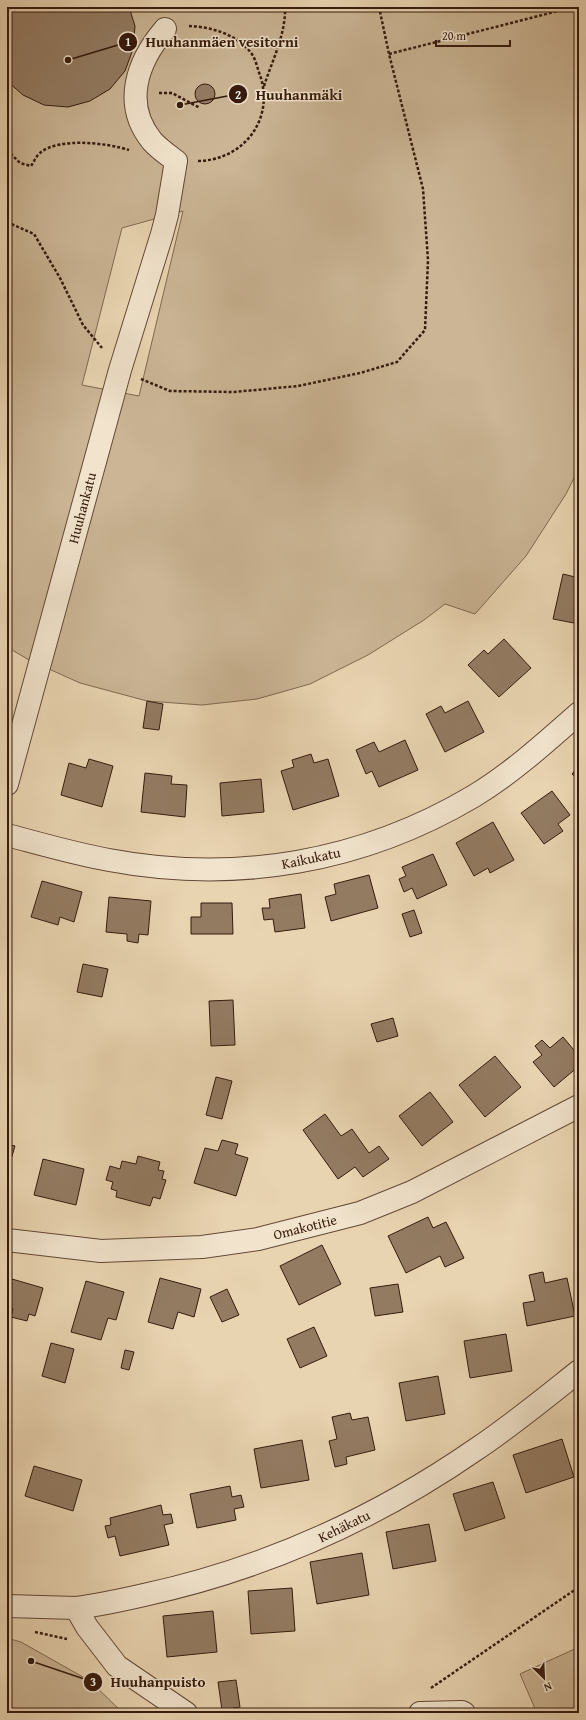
<svg xmlns="http://www.w3.org/2000/svg" width="586" height="1720" font-family="'Gentium Book Plus',serif">
  <style>
    .green { fill: #cbb595; stroke: #806851; fill-rule: evenodd }
    .building { fill: #937b62; stroke: #361b0d }
    .lines { fill: none; stroke-linecap: round; stroke-linejoin: round }
    .minor-casing { stroke: #634936; stroke-width: 24 }
    .path { stroke: #361b0d; stroke-width: 2.5; stroke-dasharray: 3 2; stroke-linecap: butt }
    .minor { stroke: #f1e3cc; stroke-width: 22 }
    .labels { text-anchor: middle; dominant-baseline: central; stroke-width: 3; stroke-linejoin: round; paint-order: stroke }
    .street-label { font-size: 14px; fill: #361b0d; stroke: #f1e3cc }
    .leader { fill: none; stroke: #361b0d; stroke-width: 1.5 }
    .callout-dot { fill: #361b0d; stroke: #f1e3cc; stroke-width: 1.5 }
    .mark-label { font-size: 12px; text-anchor: middle; font-weight: bold; fill: #fff }
    .callout-label { font-size: 15px; text-anchor: middle; font-weight: bold; fill: #361b0d; stroke: #f1e3cc; stroke-width: 3; stroke-linejoin: round; paint-order: stroke }
  </style>
  <rect width="100%" height="100%" fill="#e9d4b1"/>
  <filter id="stains"><feTurbulence type="fractalNoise" baseFrequency=".005" numOctaves="4"/><feColorMatrix values="0 0 0 0 .2 0 0 0 0 .09 0 0 0 0 .02 0 0 0 .5 -.17"/></filter>
  <radialGradient id="worn" r=".72"><stop offset=".6" stop-color="#630" stop-opacity="0"/><stop offset="1" stop-color="#630" stop-opacity=".3"/></radialGradient>
  <path class="green" d="M 7,7 L 579,7 L 579,468 L 566,494 L 526,556 L 475,614 L 445,604 L 424,620 L 368,655 L 310,684 L 257,699 L 202,705 L 147,701 L 80,683 L 29,660 L 7,647 ZM 183,211 L 139,396 L 82,385 L 122,228 Z
    M 7,1638 L 21,1642 L 90,1681 L 123,1713 L 7,1713 Z
    M 579,1647 L 579,1713 L 537,1713 L 520,1674 Z"/>
  <path class="building" d="M 7,7 L 129,7 L 135,26 L 133,49 L 125,71 L 110,89 L 90,101 L 68,107 L 44,105 L 23,95 L 7,81 Z
    M195 94a10 10 0 1 1 20 0a10 10 0 1 1-20 0Z
    M 563,574 L 579,578 L 579,624 L 553,619 Z
    M 504,639 L 531,668 L 499,697 L 468,665 L 484,650 L 488,654 Z
    M 147,701 L 163,704 L 159,730 L 143,728 Z
    M 468,701 L 484,732 L 445,752 L 426,714 L 441,706 L 445,713 Z
    M 405,740 L 418,770 L 379,787 L 372,771 L 366,774 L 356,750 L 374,742 L 379,752 Z
    M 311,754 L 314,763 L 328,759 L 339,796 L 293,810 L 281,771 L 294,767 L 292,760 Z
    M 89,759 L 113,766 L 102,807 L 61,795 L 69,763 L 86,768 Z
    M 579,766 L 579,780 L 572,774 Z
    M 145,773 L 172,776 L 171,784 L 187,785 L 185,817 L 141,812 Z
    M 261,779 L 264,812 L 222,816 L 220,783 Z
    M 552,791 L 570,815 L 558,824 L 563,831 L 544,844 L 521,813 Z
    M 493,822 L 514,860 L 490,873 L 488,868 L 474,876 L 456,843 Z
    M 433,854 L 447,885 L 417,899 L 412,888 L 404,892 L 399,879 L 406,876 L 402,867 Z
    M 369,875 L 378,908 L 331,921 L 325,897 L 336,894 L 334,884 Z
    M 42,881 L 82,892 L 74,922 L 60,917 L 58,925 L 31,917 Z
    M 301,894 L 305,928 L 275,932 L 273,919 L 264,920 L 262,908 L 270,908 L 269,899 Z
    M 109,897 L 151,901 L 148,935 L 139,934 L 138,943 L 127,941 L 127,934 L 106,932 Z
    M 201,903 L 232,903 L 233,934 L 191,934 L 191,917 L 201,917 Z
    M 414,910 L 422,933 L 410,937 L 402,914 Z
    M 83,964 L 108,969 L 102,997 L 77,992 Z
    M 233,1000 L 235,1045 L 211,1046 L 209,1001 Z
    M 393,1018 L 398,1036 L 377,1042 L 371,1024 Z
    M 563,1037 L 579,1056 L 579,1066 L 554,1087 L 533,1062 L 542,1055 L 535,1046 L 542,1040 L 550,1048 Z
    M 495,1056 L 521,1087 L 485,1117 L 459,1085 Z
    M 216,1077 L 232,1081 L 222,1119 L 206,1115 Z
    M 430,1092 L 453,1122 L 422,1146 L 399,1116 Z
    M 325,1114 L 341,1136 L 352,1129 L 369,1153 L 379,1146 L 389,1159 L 363,1177 L 355,1167 L 338,1179 L 303,1130 Z
    M 222,1140 L 238,1144 L 235,1154 L 248,1158 L 236,1196 L 194,1183 L 205,1148 L 218,1151 Z
    M 7,1144 L 15,1146 L 7,1173 Z
    M 138,1156 L 160,1162 L 158,1170 L 164,1171 L 162,1179 L 166,1180 L 160,1199 L 153,1197 L 150,1206 L 116,1197 L 117,1191 L 111,1189 L 113,1182 L 106,1180 L 110,1166 L 120,1169 L 122,1161 L 136,1164 Z
    M 43,1159 L 84,1169 L 76,1205 L 34,1195 Z
    M 428,1217 L 433,1228 L 446,1222 L 464,1258 L 445,1267 L 440,1256 L 406,1273 L 388,1236 Z
    M 322,1245 L 341,1284 L 299,1305 L 280,1266 Z
    M 543,1272 L 545,1283 L 567,1278 L 575,1316 L 527,1326 L 523,1303 L 535,1301 L 529,1275 Z
    M 160,1278 L 201,1289 L 194,1317 L 178,1312 L 173,1329 L 148,1322 Z
    M 12,1279 L 43,1288 L 35,1316 L 29,1314 L 27,1321 L 11,1317 L 13,1309 L 7,1307 L 7,1297 Z
    M 86,1281 L 124,1292 L 116,1320 L 108,1318 L 101,1340 L 71,1332 Z
    M 398,1284 L 403,1312 L 375,1316 L 370,1288 Z
    M 227,1289 L 239,1315 L 222,1322 L 210,1297 Z
    M 314,1327 L 327,1356 L 300,1368 L 287,1339 Z
    M 506,1334 L 512,1371 L 470,1378 L 464,1341 Z
    M 51,1343 L 74,1349 L 65,1383 L 42,1376 Z
    M 125,1350 L 134,1352 L 129,1370 L 121,1368 Z
    M 438,1376 L 445,1414 L 406,1421 L 399,1383 Z
    M 350,1413 L 352,1420 L 368,1417 L 375,1450 L 346,1457 L 347,1464 L 335,1467 L 329,1441 L 337,1439 L 332,1417 Z
    M 562,1439 L 574,1477 L 526,1493 L 513,1455 Z
    M 302,1440 L 309,1480 L 261,1488 L 254,1449 Z
    M 34,1466 L 82,1480 L 73,1511 L 25,1496 Z
    M 493,1482 L 505,1518 L 465,1531 L 453,1494 Z
    M 230,1486 L 232,1497 L 241,1495 L 244,1507 L 234,1509 L 236,1520 L 197,1528 L 190,1494 Z
    M 161,1505 L 163,1515 L 171,1514 L 173,1523 L 164,1525 L 169,1545 L 120,1556 L 115,1536 L 108,1538 L 105,1526 L 111,1525 L 110,1518 Z
    M 429,1524 L 436,1561 L 393,1569 L 386,1532 Z
    M 362,1553 L 369,1595 L 317,1604 L 310,1562 Z
    M 292,1588 L 295,1631 L 251,1634 L 248,1591 Z
    M 213,1611 L 217,1652 L 167,1657 L 163,1616 Z
    M 236,1680 L 240,1707 L 222,1710 L 218,1682 Z"/>
  <g class="lines">
    <defs>
      <path id="minor" d="M 7,784 L 120,370 L 162,234 L 167,215 L 176,161 C 168,155 159,149 152,141 C 122,104 137,62 165,29
        M 7,835 C 41,844 75,854 109,860 C 237,884 363,862 474,796 C 512,773 546,742 579,713
        M 7,1240 L 101,1251 L 202,1247 L 258,1239 L 360,1213 L 412,1192 L 579,1106
        M 7,1606 L 76,1608 L 87,1627 L 117,1666 L 186,1713
        M 76,1608 C 99,1605 122,1600 144,1595 C 263,1569 375,1519 475,1450 C 511,1426 545,1398 579,1371
        M 420,1713 L 462,1712 L 464,1713"/>
    </defs>
    <use href="#minor" class="minor-casing"/>
    <path class="path" d="M 189,26 C 211,27 237,34 251,53 C 256,59 257,68 260,75 C 275,119 244,160 198,161
      M 389,54 L 574,7
      M 264,86 C 272,61 286,34 285,7
      M 159,93 L 172,93 L 200,108
      M 7,150 L 20,163 L 31,166 C 34,162 36,156 40,153 C 58,137 107,143 129,150
      M 7,222 L 34,234 L 60,278 L 83,325 L 102,348
      M 141,379 L 170,391 L 234,392 L 298,386 L 360,373 L 397,362 L 425,330 L 428,260 L 423,189 L 389,54 L 379,7
      M 35,1632 L 67,1639
      M 431,1688 L 579,1587"/>
    <use href="#minor" class="minor"/>
  </g>
  <g class="labels">
    <g class="street-label">
      <text transform="translate(82 508) rotate(-75)">Huuhankatu</text>
      <text transform="translate(311 858) rotate(-12)">Kaikukatu</text>
      <text transform="translate(305 1227) rotate(-14)">Omakotitie</text>
      <text transform="translate(344 1526) rotate(-26)">Kehäkatu</text>
    </g>
  </g>
  <path class="leader" d="M68 60L128 42M180 105L238 94M31 1661L93 1682"/>
  <g class="callout-dot">
    <circle cx="68" cy="60" r="4"/>
    <circle cx="180" cy="105" r="4"/>
    <circle cx="31" cy="1661" r="4"/>
    <circle cx="128" cy="42" r="10"/>
    <circle cx="238" cy="94" r="10"/>
    <circle cx="93" cy="1682" r="10"/>
  </g>
  <g class="mark-label">
    <text x="128" y="46">1</text>
    <text x="238" y="99">2</text>
    <text x="93" y="1686">3</text>
  </g>
  <g class="callout-label">
    <text x="222" y="47">Huuhanmäen vesitorni</text>
    <text x="299" y="100">Huuhanmäki</text>
    <text x="158" y="1687">Huuhanpuisto</text>
  </g>
  <rect width="586" height="1720" fill="none" stroke="#e9d4b1" stroke-width="24"/>
  <rect x="8" y="8" width="570" height="1704" fill="none" stroke="#361b0d" stroke-width="2"/>
  <rect x="12" y="12" width="562" height="1696" fill="none" stroke="#361b0d"/>
  <g transform="translate(544 1678) rotate(156)" stroke="#f1e3cc" stroke-width="3" paint-order="stroke">
  <path d="M0-3L7 15L0 10L-7 15Z" fill="#361b0d"/>
  <text y="-6" font-size="11" font-weight="bold" text-anchor="middle" fill="#361b0d">N</text>
  </g>
  <path d="M436 40v6h74v-6" fill="none" stroke="#361b0d" stroke-width="2"/>
  <text x="442" y="40" font-size="12" fill="#361b0d" stroke="#f1e3cc" stroke-width="3" paint-order="stroke">20 m</text>
  <rect width="100%" height="100%" filter="url(#stains)"/>
  <rect width="100%" height="100%" fill="url(#worn)"/>
</svg>
